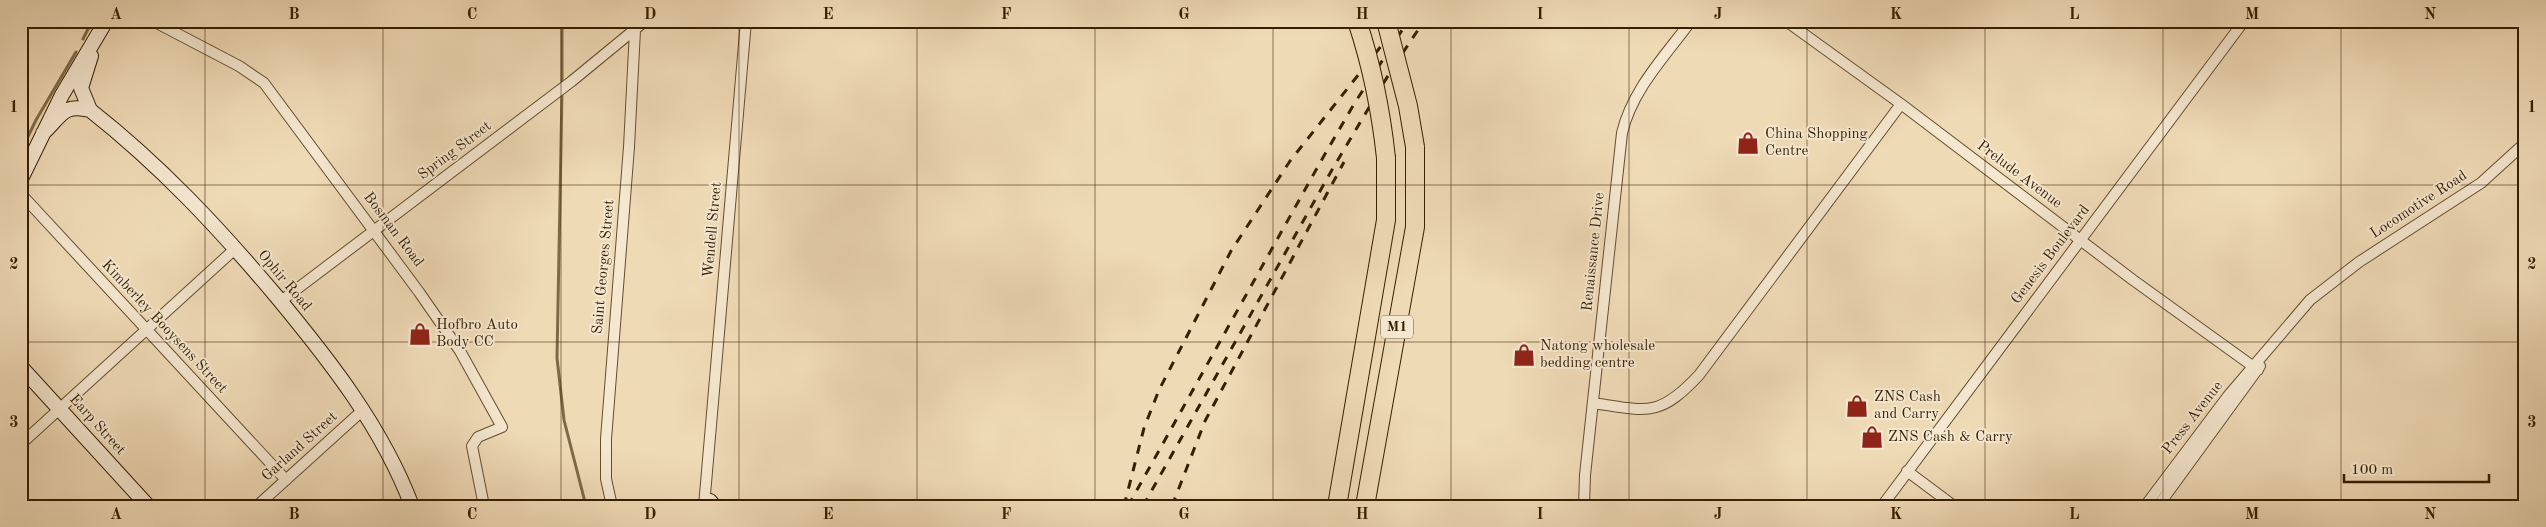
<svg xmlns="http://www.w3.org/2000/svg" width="2546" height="527" font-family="'Old Standard TT',serif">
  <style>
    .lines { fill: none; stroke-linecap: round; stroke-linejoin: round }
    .stream { stroke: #7f6948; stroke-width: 3 }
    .street-casing { stroke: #644e2e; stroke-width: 12 }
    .secondary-casing { stroke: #361f00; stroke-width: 16 }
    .highway-casing { stroke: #361f00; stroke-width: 20 }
    .street { stroke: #f5e7d0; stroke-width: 10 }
    .secondary { stroke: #f5e7d0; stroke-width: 14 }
    .highway { stroke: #efdab6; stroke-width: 18 }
    .rail { stroke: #361f00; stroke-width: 3; stroke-dasharray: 9 9; stroke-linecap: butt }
    .highway-bridge-casing { stroke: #361f00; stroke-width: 20; stroke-linecap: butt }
    .highway-bridge { stroke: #efdab6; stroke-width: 18 }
    .grid { fill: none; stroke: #361f00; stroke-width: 1; stroke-opacity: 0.55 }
    .labels { text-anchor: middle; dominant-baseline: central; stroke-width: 4; stroke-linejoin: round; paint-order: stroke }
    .shield { fill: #f5e7d0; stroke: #6f5b3e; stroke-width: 1 }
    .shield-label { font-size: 14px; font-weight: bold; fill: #361f00 }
    .poi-label { font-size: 15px; fill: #361f00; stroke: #f5e7d0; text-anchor: start }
    .street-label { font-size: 15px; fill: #361f00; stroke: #f5e7d0 }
    .neatline { fill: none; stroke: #361f00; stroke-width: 2 }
    .grid-label { font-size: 16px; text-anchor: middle; font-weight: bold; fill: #361f00 }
  </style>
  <rect width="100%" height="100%" fill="#efdab6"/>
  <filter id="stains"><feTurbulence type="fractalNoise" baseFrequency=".004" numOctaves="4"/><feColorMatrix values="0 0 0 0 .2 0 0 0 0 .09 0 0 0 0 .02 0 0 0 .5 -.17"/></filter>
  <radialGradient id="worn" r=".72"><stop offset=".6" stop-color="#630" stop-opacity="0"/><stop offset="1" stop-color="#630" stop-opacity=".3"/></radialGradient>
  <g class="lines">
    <path class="stream" d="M 83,39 L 92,21
      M 562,86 L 562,21
      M 562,92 L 557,358 L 564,420 L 586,506
      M 21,151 L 36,120 L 76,52"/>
    <defs>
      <path id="street" d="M 153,21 L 239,66 L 264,83 L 419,292 L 460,351 L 502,427 L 478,437 L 472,446 L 484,506
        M 1786,21 L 1901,104 L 2133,280 L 2258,370
        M 21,194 L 286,480
        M 281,301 L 572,81 L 645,21
        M 1593,403 C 1647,411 1659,418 1699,375 L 1901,104
        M 21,444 L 236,248
        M 1907,471 L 1954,506
        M 257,506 L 363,410
        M 612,506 L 606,479 L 606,439 L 629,147 L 635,30
        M 704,506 L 746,21
        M 1584,506 L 1585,475 L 1622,133 C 1632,90 1665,56 1691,21
        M 1882,506 L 2244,21
        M 2145,506 L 2228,396 L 2310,300 L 2359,262 L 2481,183 L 2525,143
        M 2158,506 L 2260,366"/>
      <path id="secondary" d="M 90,110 L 81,88 L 91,56
        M 43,133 C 61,117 62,103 90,110 C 160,165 219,228 277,297 C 330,361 382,427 412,506
        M 21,179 L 62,95 L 106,21
        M 21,367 L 148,506
        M 710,501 L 714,506"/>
      <path id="highway" d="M 1337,506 L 1386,220 L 1386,158
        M 1365,506 L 1415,227 L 1415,147"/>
    </defs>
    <use href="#street" class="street-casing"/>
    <use href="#secondary" class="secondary-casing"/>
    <use href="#highway" class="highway-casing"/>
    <use href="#street" class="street"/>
    <use href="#secondary" class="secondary"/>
    <use href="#highway" class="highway"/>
    <path class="rail" d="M 1124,506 L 1144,428 L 1159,390 L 1231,251 L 1290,161 L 1401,21
      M 1128,506 L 1321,161 L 1354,104 L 1408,21
      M 1143,506 L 1333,168 L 1392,69 L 1424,21
      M 1172,506 L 1205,421 L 1344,162"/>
    <defs>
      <path id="highway-bridge" d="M 1357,21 C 1372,66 1381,111 1386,158
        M 1386,21 L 1408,106 L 1415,147"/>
    </defs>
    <use href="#highway-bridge" class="highway-bridge-casing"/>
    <use href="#highway-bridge" class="highway-bridge"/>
  </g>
  <path class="grid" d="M 205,21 L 205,506M 383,21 L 383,506M 561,21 L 561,506M 739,21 L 739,506M 917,21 L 917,506M 1095,21 L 1095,506M 1273,21 L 1273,506M 1451,21 L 1451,506M 1629,21 L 1629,506M 1807,21 L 1807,506M 1985,21 L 1985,506M 2163,21 L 2163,506M 2341,21 L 2341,506M 21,185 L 2525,185M 21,342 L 2525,342"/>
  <defs>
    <symbol id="shop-bare" viewBox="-9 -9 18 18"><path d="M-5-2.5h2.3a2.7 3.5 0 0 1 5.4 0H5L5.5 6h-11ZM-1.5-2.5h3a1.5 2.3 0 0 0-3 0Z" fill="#8f2418" stroke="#f5e7d0" stroke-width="2.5" paint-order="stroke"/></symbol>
  </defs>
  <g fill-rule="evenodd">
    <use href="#shop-bare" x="1732" y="127" width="32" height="32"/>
    <use href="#shop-bare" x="404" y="318" width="32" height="32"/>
    <use href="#shop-bare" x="1508" y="339" width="32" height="32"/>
    <use href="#shop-bare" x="1841" y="390" width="32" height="32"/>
    <use href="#shop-bare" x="1856" y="421" width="32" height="32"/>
  </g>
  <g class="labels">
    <rect class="shield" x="1381" y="315.5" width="32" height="23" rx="4"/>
    <g class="shield-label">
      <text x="1397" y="327">M1</text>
    </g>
    <g class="poi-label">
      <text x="1765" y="134">China Shopping<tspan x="1765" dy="17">Centre</tspan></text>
      <text x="436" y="325">Hofbro Auto<tspan x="436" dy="17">Body CC</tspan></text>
      <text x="1540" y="346">Natong wholesale<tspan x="1540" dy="17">bedding centre</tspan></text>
      <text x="1874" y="397">ZNS Cash<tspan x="1874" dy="17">and Carry</tspan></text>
      <text x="1888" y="437">ZNS Cash &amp; Carry</text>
    </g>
    <g class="street-label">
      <text transform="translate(455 151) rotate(-37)">Spring Street</text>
      <text transform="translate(2019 175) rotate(37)">Prelude Avenue</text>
      <text transform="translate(2419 205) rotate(-33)">Locomotive Road</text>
      <text transform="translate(393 230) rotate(53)">Bosman Road</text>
      <text transform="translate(713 230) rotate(-85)">Wendell Street</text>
      <text transform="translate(1594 252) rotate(-84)">Renaissance Drive</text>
      <text transform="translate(2051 255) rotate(-53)">Genesis Boulevard</text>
      <text transform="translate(604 267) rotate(-85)">Saint Georges Street</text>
      <text transform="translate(284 281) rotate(50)">Ophir Road</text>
      <text transform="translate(164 327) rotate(47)">Kimberley Booysens Street</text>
      <text transform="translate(2193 418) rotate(-52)">Press Avenue</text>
      <text transform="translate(97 425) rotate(48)">Earp Street</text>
      <text transform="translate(300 447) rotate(-42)">Garland Street</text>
    </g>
  </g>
  <rect width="2546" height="527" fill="none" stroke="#efdab6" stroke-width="55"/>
  <path d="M2344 474v8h145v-8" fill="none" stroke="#361f00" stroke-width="2.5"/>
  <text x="2351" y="474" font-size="15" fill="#361f00" stroke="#f5e7d0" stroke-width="4" paint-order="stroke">100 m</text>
  <rect x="28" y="28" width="2490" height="472" class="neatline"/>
  <g class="grid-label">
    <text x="116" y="19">A</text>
    <text x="294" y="19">B</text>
    <text x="472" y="19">C</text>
    <text x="650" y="19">D</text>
    <text x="828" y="19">E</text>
    <text x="1006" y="19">F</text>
    <text x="1184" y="19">G</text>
    <text x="1362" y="19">H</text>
    <text x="1540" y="19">I</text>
    <text x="1718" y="19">J</text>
    <text x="1896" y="19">K</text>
    <text x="2074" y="19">L</text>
    <text x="2252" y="19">M</text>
    <text x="2430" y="19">N</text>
    <text x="14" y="112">1</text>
    <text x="2532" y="112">1</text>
    <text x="14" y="269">2</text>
    <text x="2532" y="269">2</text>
    <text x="14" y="427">3</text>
    <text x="2532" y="427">3</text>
    <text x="116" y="519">A</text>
    <text x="294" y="519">B</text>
    <text x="472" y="519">C</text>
    <text x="650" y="519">D</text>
    <text x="828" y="519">E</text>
    <text x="1006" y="519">F</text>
    <text x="1184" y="519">G</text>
    <text x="1362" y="519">H</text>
    <text x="1540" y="519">I</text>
    <text x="1718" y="519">J</text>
    <text x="1896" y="519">K</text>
    <text x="2074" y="519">L</text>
    <text x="2252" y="519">M</text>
    <text x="2430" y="519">N</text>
  </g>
  <rect width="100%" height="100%" filter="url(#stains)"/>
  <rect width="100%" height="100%" fill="url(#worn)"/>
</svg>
